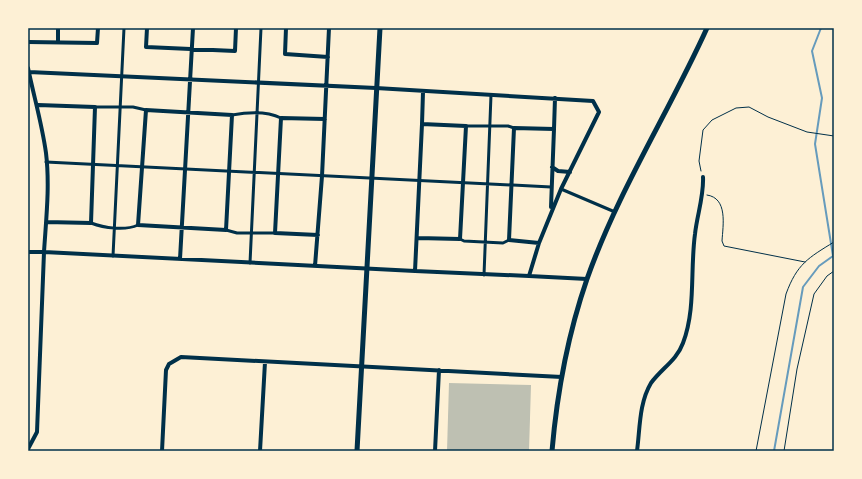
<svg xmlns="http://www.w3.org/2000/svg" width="862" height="479" font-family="'DejaVu Sans',sans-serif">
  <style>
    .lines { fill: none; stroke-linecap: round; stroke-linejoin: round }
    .stream { stroke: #669bbc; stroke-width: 2 }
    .building { fill: #bec0b2 }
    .path { stroke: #003049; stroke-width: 1 }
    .pedestrian { stroke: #003049; stroke-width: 3 }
    .minor { stroke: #003049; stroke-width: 4 }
    .tertiary { stroke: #003049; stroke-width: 5 }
    .neatline { fill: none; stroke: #003049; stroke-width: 1.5 }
  </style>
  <rect width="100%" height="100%" fill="#fdf0d5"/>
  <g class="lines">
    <path class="stream" d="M 774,451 L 803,287 L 819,266 L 833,256 L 815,144 L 822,98 L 812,51 L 821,28"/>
  </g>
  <path class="building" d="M 449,383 L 531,385 L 529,451 L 447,451 Z"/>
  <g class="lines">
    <path class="path" d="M 701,171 L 699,161 L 703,130 L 712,120 L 736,108 L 749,107 L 768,117 L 807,132 L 834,136
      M 707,195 C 728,198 723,225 722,241 L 724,246 L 805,262
      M 756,451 L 786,294 C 797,264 808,258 834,242
      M 784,451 L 797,369 L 814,294 L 827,276 L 834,271"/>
    <path class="pedestrian" d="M 95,107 L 133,107 L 146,110
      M 232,115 C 248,112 267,111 281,118
      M 466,126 L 508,126 L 514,128
      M 46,162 L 551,187
      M 561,189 L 615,212
      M 91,223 C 104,228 125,231 138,225
      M 226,230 L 237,233 L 275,233
      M 460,239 L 464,241 L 503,243 L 509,240
      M 113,256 L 124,28
      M 250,263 L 261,28
      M 484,275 L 491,95"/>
    <path class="minor" d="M 147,28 L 146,47 L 235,51 L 236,28
      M 286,28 L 285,54 L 328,57
      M 28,42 L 97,43 L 98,28
      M 58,42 L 58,28
      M 28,68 C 34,97 42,124 46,153 C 50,186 46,220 44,252 L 415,271 L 422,124 L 466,126 L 460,239 L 418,238
      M 29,72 L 376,88 L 593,101 L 599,112 L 561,189 L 539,243
      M 38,105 L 95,107 L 91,223 L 46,222
      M 146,110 L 232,115 L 226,230 L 138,225 Z
      M 422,124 L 423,92
      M 554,129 L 555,98
      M 552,167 L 558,171 L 570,172
      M 318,235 L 275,233 L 281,118 L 325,119
      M 28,252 L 44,252 L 37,432 L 28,449
      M 180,259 L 193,28
      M 315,266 L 322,176 L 329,28
      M 415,271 L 529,276 L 539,243 L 509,240 L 514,128 L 554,129 L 551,207
      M 529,276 L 587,279
      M 162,451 L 166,370 L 169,364 L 181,357 L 562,377
      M 260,451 L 265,362
      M 435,451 L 439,370
      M 637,451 C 640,429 639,403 651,383 C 661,369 677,360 683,343 C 696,309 690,270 695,234 C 697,215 704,196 703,177"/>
    <path class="tertiary" d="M 357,451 L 380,28
      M 552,451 C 557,393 568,334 587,279 C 618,191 669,112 707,28"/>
  </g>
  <rect width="862" height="479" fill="none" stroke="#fdf0d5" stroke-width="58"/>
  <rect x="29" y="29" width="804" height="421" class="neatline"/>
</svg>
